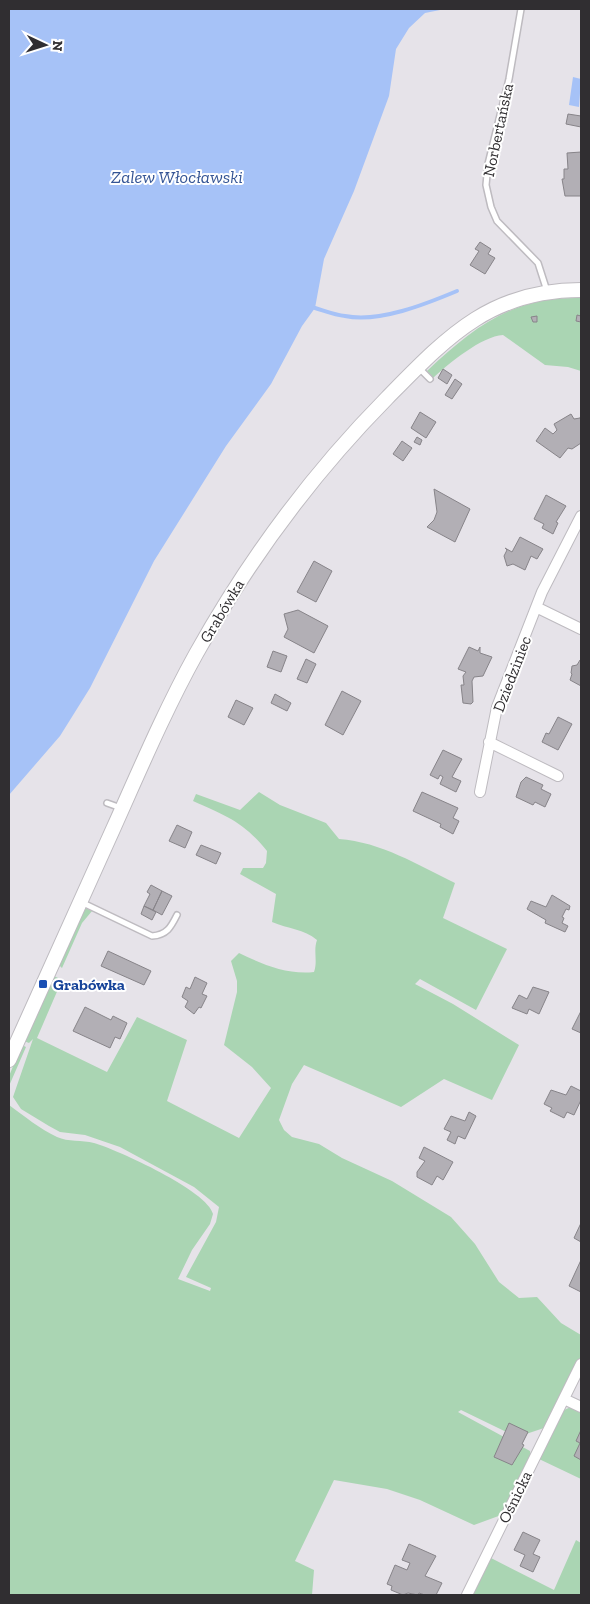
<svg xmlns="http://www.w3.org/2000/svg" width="590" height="1604" font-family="'Zilla Slab',serif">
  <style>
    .green { fill: #aad5b3 }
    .water { fill: #a6c2f7 }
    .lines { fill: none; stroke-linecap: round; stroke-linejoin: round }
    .stream { stroke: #a6c2f7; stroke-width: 4 }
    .building { fill: #b2afb5; stroke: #878489 }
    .lane-casing { stroke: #bebbc0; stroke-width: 8 }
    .street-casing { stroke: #bebbc0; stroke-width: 12 }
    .secondary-casing { stroke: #bebbc0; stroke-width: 16 }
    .lane { stroke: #fff; stroke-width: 5 }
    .street { stroke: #fff; stroke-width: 10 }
    .secondary { stroke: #fff; stroke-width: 14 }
    .transit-dot { fill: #1a4fb4; stroke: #fff; stroke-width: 2 }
    .labels { text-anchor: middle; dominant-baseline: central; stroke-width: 4; stroke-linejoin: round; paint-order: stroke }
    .street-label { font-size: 16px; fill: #302e31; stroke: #fff }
    .transit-label { font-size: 16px; font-weight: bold; fill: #164399; stroke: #fff; text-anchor: start }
    .water-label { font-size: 18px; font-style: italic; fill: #355595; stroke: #fff }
  </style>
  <rect width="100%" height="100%" fill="#e6e3e9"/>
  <path class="green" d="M 581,298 L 581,316 L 577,315 L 576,321 L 580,322 L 581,320 L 581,371 L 568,367 L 545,365 L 503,335 C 482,336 448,364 433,378 L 427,371 C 474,327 513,296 581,298 Z
    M 259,792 L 280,805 L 326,823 L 339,839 C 381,842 418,865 455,883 L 443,918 L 507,949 L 476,1010 L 420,979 L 415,984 L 453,1004 L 519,1045 L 492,1100 L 444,1079 L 401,1107 L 304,1065 L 292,1084 L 279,1120 L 284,1130 L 292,1137 L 319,1144 L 342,1158 L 392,1181 L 451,1217 L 475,1244 L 499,1282 L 519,1298 L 537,1297 L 561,1323 L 581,1335 L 581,1358 L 547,1427 L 517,1437 L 461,1410 L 458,1412 L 530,1451 L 531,1459 L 504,1514 L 474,1525 L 420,1500 L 387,1489 L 334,1480 L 295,1561 L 314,1570 L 312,1595 L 9,1595 L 9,1105 C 24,1116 40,1129 57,1137 C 68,1142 82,1140 94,1143 C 118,1150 208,1191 213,1214 L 210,1224 L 192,1250 L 178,1279 L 210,1291 L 211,1288 L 186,1277 L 216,1222 L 219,1207 L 194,1187 L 120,1147 L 85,1135 L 60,1132 L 49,1126 L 21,1109 L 13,1097 L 33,1039 L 29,1043 L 24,1041 L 54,976 L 62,980 L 37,1038 L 107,1072 L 137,1017 L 187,1040 L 167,1101 L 239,1138 L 271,1088 L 252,1067 L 224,1045 L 237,992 L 237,981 L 231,961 L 239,953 C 262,964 287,975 314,972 C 318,961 313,951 317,940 C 304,929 288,929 272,922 L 276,894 L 240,874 L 243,868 L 263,868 L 266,863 L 267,851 C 245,823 225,815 193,801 L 196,794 L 240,810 Z
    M 85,908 L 92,911 L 82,923 L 62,968 L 59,965 Z
    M 22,1045 L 26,1047 L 9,1086 L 9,1076 Z
    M 573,1406 L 581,1410 L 581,1479 L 539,1459 L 562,1411 Z
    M 576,1540 L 581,1543 L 581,1595 L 474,1595 L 473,1592 L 489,1557 L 554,1590 Z"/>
  <path class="water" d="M 9,9 L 445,9 L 425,13 L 409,28 L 396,49 L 389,96 L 354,191 L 324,259 L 315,308 L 302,326 L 271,384 L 226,446 L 154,561 L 90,688 L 60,736 L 9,795 Z
    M 573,77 L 581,79 L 579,107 L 569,105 Z"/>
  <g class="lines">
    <path class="stream" d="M 315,308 C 325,311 335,315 345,316 C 379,323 426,304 457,291"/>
  </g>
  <path class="building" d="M 568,114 L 581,116 L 581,127 L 566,124 Z
    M 581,152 L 581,196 L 565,196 L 562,179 L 564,179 L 564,169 L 568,169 L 567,153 Z
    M 480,242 L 491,249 L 488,254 L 495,258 L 485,274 L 470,265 L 479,251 L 475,249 Z
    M 577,315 L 581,316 L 581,322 L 576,321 Z
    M 537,316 L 537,322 L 533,322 L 531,317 Z
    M 443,369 L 452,375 L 447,384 L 438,378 Z
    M 455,379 L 462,384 L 452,399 L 445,395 Z
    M 420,412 L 436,422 L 426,438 L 411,428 Z
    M 571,414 L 574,419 L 580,418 L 581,416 L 581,443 L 572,449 L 568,448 L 560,458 L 536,441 L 545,428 L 553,434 L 557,430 L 554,424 Z
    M 417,437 L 422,440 L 420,445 L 414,442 Z
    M 402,441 L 412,448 L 403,461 L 393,454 Z
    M 434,489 L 470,509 L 455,542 L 427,527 L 434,520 L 437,512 Z
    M 546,495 L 566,506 L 556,522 L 558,523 L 553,534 L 542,528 L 544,524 L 534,519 Z
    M 520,537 L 543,549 L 537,559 L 531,556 L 525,570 L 513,564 L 507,566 L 504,556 L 507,550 L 505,548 L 512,552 Z
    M 314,561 L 332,571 L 316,602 L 297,592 Z
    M 298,610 L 328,626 L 314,653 L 284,637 L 288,629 L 284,614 Z
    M 469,647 L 478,651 L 480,647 L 480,653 L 492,657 L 483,676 L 474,677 L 472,681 L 473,702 L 471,704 L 463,703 L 461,685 L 464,685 L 463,676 L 466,672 L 458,669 Z
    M 273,651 L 287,656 L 281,672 L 267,667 Z
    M 306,659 L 316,664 L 307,683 L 297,679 Z
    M 580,660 L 581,660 L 581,686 L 570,680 L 572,674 L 571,673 L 572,666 L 577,665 Z
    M 342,691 L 361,701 L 343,735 L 325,725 Z
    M 275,694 L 291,703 L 287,711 L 271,703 Z
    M 236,700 L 253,708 L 244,725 L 228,717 Z
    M 558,717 L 572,724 L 558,750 L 542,742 L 546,733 L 549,734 Z
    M 443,750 L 462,759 L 452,777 L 461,781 L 456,792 L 440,784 L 443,777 L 440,775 L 438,779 L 430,775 Z
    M 526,777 L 543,785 L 541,789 L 551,794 L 545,807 L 535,802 L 533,805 L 516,797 L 521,782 Z
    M 422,792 L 458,808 L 453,818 L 459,821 L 453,834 L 440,827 L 441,824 L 413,811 Z
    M 177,825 L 192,832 L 185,848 L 169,841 Z
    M 201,845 L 221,853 L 216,864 L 196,855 Z
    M 151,885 L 162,891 L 153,910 L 144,906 L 150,894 L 147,892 Z
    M 162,891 L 172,896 L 162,915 L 153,910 Z
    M 552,895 L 570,906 L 569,910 L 566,909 L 562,917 L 564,918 L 562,923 L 568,926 L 565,932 L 545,923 L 546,920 L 527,909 L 531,901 L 546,907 Z
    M 144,906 L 156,912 L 152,920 L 141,914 Z
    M 108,951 L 151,971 L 144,985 L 101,966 Z
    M 195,977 L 207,983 L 202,994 L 207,996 L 201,1008 L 199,1007 L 194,1014 L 185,1007 L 188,1001 L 182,997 L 186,987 L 190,989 Z
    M 533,987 L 549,992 L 539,1014 L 529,1009 L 527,1014 L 512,1008 L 519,995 L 527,999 Z
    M 85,1007 L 111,1020 L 113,1016 L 127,1023 L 120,1039 L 115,1037 L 110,1048 L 73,1031 Z
    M 581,1011 L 581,1033 L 572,1029 Z
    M 571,1086 L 581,1091 L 581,1100 L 574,1115 L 567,1112 L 564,1118 L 550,1111 L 552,1108 L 544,1104 L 551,1090 L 566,1095 Z
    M 469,1112 L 476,1116 L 465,1139 L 458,1136 L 455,1144 L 447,1140 L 451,1132 L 444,1129 L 451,1116 L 465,1121 Z
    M 424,1147 L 453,1162 L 443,1180 L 437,1176 L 432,1185 L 417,1177 L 417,1172 L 425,1161 L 419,1158 Z
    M 581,1223 L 581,1242 L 574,1238 Z
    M 581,1260 L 581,1292 L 569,1286 Z
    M 509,1423 L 528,1432 L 522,1444 L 524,1445 L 512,1465 L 494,1457 Z
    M 581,1430 L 581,1460 L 574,1456 L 580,1443 L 576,1441 Z
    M 523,1532 L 540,1540 L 533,1554 L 540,1557 L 533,1572 L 520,1566 L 525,1555 L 514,1550 Z
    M 409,1544 L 436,1556 L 425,1576 L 442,1583 L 436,1595 L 425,1595 L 419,1593 L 418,1595 L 408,1593 L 403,1595 L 391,1590 L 392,1586 L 387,1584 L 395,1565 L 407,1570 L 410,1563 L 402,1560 Z"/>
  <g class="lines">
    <defs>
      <path id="lane" d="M 521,9 L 509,79 L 488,164 L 486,185 L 491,207 L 497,221 L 538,263 L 547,291
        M 418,367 L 430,379
        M 107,803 L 121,808
        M 81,902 L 152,936 C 167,935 171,927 177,915"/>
      <path id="street" d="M 538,608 L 581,629
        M 489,742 L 558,776
        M 480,792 L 497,707 L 542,592 L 581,516
        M 564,1399 L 581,1407
        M 467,1595 L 581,1364"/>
      <path id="secondary" d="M 9,1060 C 44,982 79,904 114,827 C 140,769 165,710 196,654 C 248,561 312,474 387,398 C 447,337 490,290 581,290"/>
    </defs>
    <use href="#lane" class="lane-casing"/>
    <use href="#street" class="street-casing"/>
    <use href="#secondary" class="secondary-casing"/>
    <use href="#lane" class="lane"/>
    <use href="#street" class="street"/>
    <use href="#secondary" class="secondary"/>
  </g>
  <rect class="transit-dot" x="38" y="979" width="10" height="10" rx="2.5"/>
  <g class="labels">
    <g class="street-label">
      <text transform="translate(498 130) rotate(-78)">Norbertańska</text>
      <text transform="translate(222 611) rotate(-59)">Grabówka</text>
      <text transform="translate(512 674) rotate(-69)">Dziedziniec</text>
      <text transform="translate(515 1497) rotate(-64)">Ośnicka</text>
    </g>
    <g class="transit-label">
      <text x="53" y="984">Grabówka</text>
    </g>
    <g class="water-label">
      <text x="177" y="177">Zalew Włocławski</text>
    </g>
  </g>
  <rect width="590" height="1604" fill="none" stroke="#302e31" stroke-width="20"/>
  <g transform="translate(45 45) rotate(94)" stroke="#ffffff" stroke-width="4" paint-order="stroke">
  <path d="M0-4L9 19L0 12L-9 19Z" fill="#302e31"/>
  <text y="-8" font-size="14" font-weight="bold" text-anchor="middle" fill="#302e31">N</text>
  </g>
</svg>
